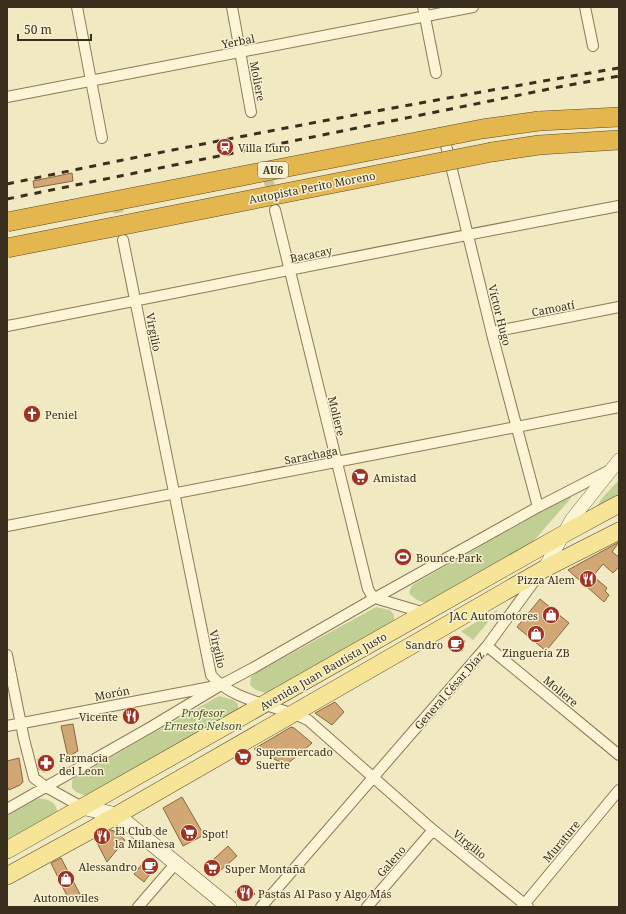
<svg xmlns="http://www.w3.org/2000/svg" width="626" height="914" font-family="'Noto Serif',serif">
  <style>
    .green { fill: #c1cf95 }
    .building { fill: #d1a775; stroke: #8c663c }
    .lines { fill: none; stroke-linecap: round; stroke-linejoin: round }
    .minor-tunnel { stroke: #ccc4a1; stroke-width: 10; stroke-dasharray: 10 5; stroke-linecap: butt }
    .minor-casing { stroke: #8b7a58; stroke-width: 12 }
    .tertiary-casing { stroke: #8b7a58; stroke-width: 14 }
    .secondary-casing { stroke: #6d5b3b; stroke-width: 16 }
    .primary-casing { stroke: #59472c; stroke-width: 18 }
    .motorway-casing { stroke: #59472c; stroke-width: 20 }
    .minor { stroke: #fbf4d5; stroke-width: 10 }
    .tertiary { stroke: #fbf4d5; stroke-width: 13 }
    .secondary { stroke: #fbf4d5; stroke-width: 15 }
    .primary { stroke: #f6e597; stroke-width: 17 }
    .motorway { stroke: #e4b64e; stroke-width: 19 }
    .rail { stroke: #3a2f1d; stroke-width: 3; stroke-dasharray: 7 7; stroke-linecap: butt }
    .motorway-bridge-casing { stroke: #59472c; stroke-width: 20; stroke-linecap: butt }
    .motorway-bridge { stroke: #e4b64e; stroke-width: 19 }
    .labels { text-anchor: middle; dominant-baseline: central; stroke-width: 3; stroke-linejoin: round; paint-order: stroke }
    .shield { fill: #f7f1d2; stroke: #736953; stroke-width: 1 }
    .shield-label { font-size: 10px; font-weight: bold; fill: #3a2f1d }
    .street-label { font-size: 11px; fill: #3a2f1d; stroke: #f7f1d2 }
    .poi-label { font-size: 11px; fill: #3a2f1d; stroke: #f7f1d2; text-anchor: start }
    .park-label { font-size: 11px; font-style: italic; fill: #435822; stroke: #f7f1d2 }
  </style>
  <rect width="100%" height="100%" fill="#f0e9c2"/>
  <path class="green" d="M 619,480 L 619,497 L 597,506 L 603,497 Z
    M 571,495 L 571,498 L 531,544 L 430,603 C 422,603 415,600 409,593 L 411,587 L 414,584 Z
    M 376,607 L 390,610 L 394,615 L 394,621 L 269,694 L 256,690 L 250,685 L 251,677 L 254,674 Z
    M 499,609 L 473,640 L 461,631 Z
    M 219,696 L 233,700 L 238,704 L 238,710 L 86,796 L 76,792 L 72,788 L 72,781 L 74,778 Z
    M 37,799 C 47,798 58,802 57,814 L 7,844 L 7,816 Z"/>
  <path class="building" d="M 72,173 L 73,181 L 34,188 L 33,181 Z
    M 619,542 L 612,552 L 619,557 L 619,567 L 613,573 L 603,564 L 593,576 L 607,588 L 605,591 L 609,595 L 604,602 L 568,570 Z
    M 540,599 L 569,623 L 546,651 L 517,627 Z
    M 450,637 L 465,641 L 462,651 L 448,647 Z
    M 335,702 L 344,712 L 332,725 L 315,713 Z
    M 73,724 L 78,751 L 68,757 L 61,726 Z
    M 291,727 L 294,728 L 312,743 L 286,765 L 254,749 Z
    M 19,758 L 23,782 L 20,785 L 9,790 L 7,786 L 7,761 Z
    M 52,758 L 54,766 L 45,772 L 39,769 L 38,759 Z
    M 182,797 L 204,835 L 183,846 L 163,808 Z
    M 111,830 L 114,831 L 125,840 L 107,862 L 95,839 Z
    M 228,846 L 237,856 L 213,877 L 204,868 Z
    M 61,858 L 81,896 L 70,902 L 51,863 Z
    M 147,858 L 154,863 L 154,869 L 144,882 L 134,874 Z
    M 244,884 L 255,894 L 247,901 L 245,901 L 235,892 Z"/>
  <g class="lines">
    <path class="minor-tunnel" d="M 268,178 L 273,199
      M 117,203 L 121,228"/>
    <defs>
      <path id="minor" d="M 77,7 L 102,138
        M 232,7 L 251,112
        M 423,7 L 436,73
        M 585,7 L 593,46
        M 7,97 L 473,7
        M 443,133 L 493,338 L 538,507
        M 275,210 L 368,589 L 371,594 L 375,598 L 425,613
        M 123,240 L 211,675 C 233,702 278,705 308,720 L 433,830 L 528,907
        M 7,326 C 211,286 415,244 619,206
        M 492,332 L 619,307
        M 7,526 L 619,407
        M 487,646 L 619,755
        M 7,655 L 24,739 L 34,778 L 46,787 L 82,807
        M 7,726 L 211,687
        M 7,809 L 151,727 L 221,685 L 253,668 L 375,598 L 538,507 L 610,470
        M 138,907 L 176,863
        M 261,907 L 487,646 L 538,576
        M 367,907 L 433,830
        M 522,907 L 619,790"/>
      <path id="tertiary" d="M 544,569 L 572,519 L 619,460"/>
      <path id="secondary" d="M 82,807 L 116,815 L 122,819 L 229,907"/>
      <path id="primary" d="M 7,850 L 562,535 L 619,504
        M 7,876 L 91,830 L 544,569 L 619,531"/>
      <path id="motorway" d="M 539,121 L 619,117
        M 492,152 L 539,145 L 619,140"/>
    </defs>
    <use href="#minor" class="minor-casing"/>
    <use href="#tertiary" class="tertiary-casing"/>
    <use href="#secondary" class="secondary-casing"/>
    <use href="#primary" class="primary-casing"/>
    <use href="#motorway" class="motorway-casing"/>
    <use href="#minor" class="minor"/>
    <use href="#tertiary" class="tertiary"/>
    <use href="#secondary" class="secondary"/>
    <use href="#primary" class="primary"/>
    <use href="#motorway" class="motorway"/>
    <path class="rail" d="M 7,184 C 210,141 414,103 619,68
      M 7,199 L 559,87 L 619,76"/>
    <defs>
      <path id="motorway-bridge" d="M 7,222 L 482,129 L 539,121
        M 7,248 L 492,152"/>
    </defs>
    <use href="#motorway-bridge" class="motorway-bridge-casing"/>
    <use href="#motorway-bridge" class="motorway-bridge"/>
  </g>
  <defs>
    <symbol id="station-disc" viewBox="-11 -11 22 22"><circle r="9.5" fill="#9e3324" stroke="#f7f1d2"/><path d="M-3-6H3Q5-6 5-4V2Q5 4 3 4L4.5 6H3L1.5 4h-3L-3 6H-4.5L-3 4Q-5 4-5 2V-4Q-5-6-3-6ZM-3.5-4v3h7v-3ZM-3.5 1v1.5H-2V1ZM2 1v1.5H3.5V1Z" fill="#fff"/></symbol>
    <symbol id="church-disc" viewBox="-11 -11 22 22"><circle r="9.5" fill="#9e3324" stroke="#f7f1d2"/><path d="M-1.2-6h2.4v3.5h3.3v2.4h-3.3V6h-2.4V-.1h-3.3v-2.4h3.3Z" fill="#fff"/></symbol>
    <symbol id="supermarket-disc" viewBox="-11 -11 22 22"><circle r="9.5" fill="#9e3324" stroke="#f7f1d2"/><path d="M-6-5.5h2.5l.6 2H6L4.5 2H-2.5L-4.4-4H-6ZM-1.5 3.2a1.3 1.3 0 1 0 .1 0ZM3 3.2a1.3 1.3 0 1 0 .1 0Z" fill="#fff"/></symbol>
    <symbol id="stadium-disc" viewBox="-11 -11 22 22"><circle r="9.5" fill="#9e3324" stroke="#f7f1d2"/><path d="M0-5a6.5 5 0 1 0 0 10a6.5 5 0 1 0 0-10ZM-3.5-1.8h7v3.6h-7Z" fill="#fff"/></symbol>
    <symbol id="restaurant-disc" viewBox="-11 -11 22 22"><circle r="9.5" fill="#9e3324" stroke="#f7f1d2"/><path d="M-5-6h1v4h1v-4h1v4h1v-4h1v5L-1.5 .5V6h-2V.5L-5-1ZM5-6V6H3V1.5H1.5Q1.5-4 5-6Z" fill="#fff"/></symbol>
    <symbol id="shop-disc" viewBox="-11 -11 22 22"><circle r="9.5" fill="#9e3324" stroke="#f7f1d2"/><path d="M-5-2.5h2.3a2.7 3.5 0 0 1 5.4 0H5L5.5 6h-11ZM-1.5-2.5h3a1.5 2.3 0 0 0-3 0Z" fill="#fff"/></symbol>
    <symbol id="cafe-disc" viewBox="-11 -11 22 22"><circle r="9.5" fill="#9e3324" stroke="#f7f1d2"/><path d="M-5.5-4.5H6V0H3Q3 3.5 0 3.5H-2.5Q-5.5 3.5-5.5 0ZM3-3.2v2h1.7v-2ZM-6 4.5H4V6H-6Z" fill="#fff"/></symbol>
    <symbol id="pharmacy-disc" viewBox="-11 -11 22 22"><circle r="9.5" fill="#9e3324" stroke="#f7f1d2"/><path d="M-2-6h4v4h4v4h-4v4h-4v-4h-4v-4h4Z" fill="#fff"/></symbol>
  </defs>
  <g fill-rule="evenodd">
    <use href="#station-disc" x="215" y="137" width="20" height="20"/>
    <use href="#church-disc" x="22" y="404" width="20" height="20"/>
    <use href="#supermarket-disc" x="350" y="467" width="20" height="20"/>
    <use href="#stadium-disc" x="393" y="547" width="20" height="20"/>
    <use href="#restaurant-disc" x="578" y="569" width="20" height="20"/>
    <use href="#shop-disc" x="541" y="605" width="20" height="20"/>
    <use href="#shop-disc" x="526" y="624" width="20" height="20"/>
    <use href="#cafe-disc" x="446" y="634" width="20" height="20"/>
    <use href="#restaurant-disc" x="121" y="706" width="20" height="20"/>
    <use href="#supermarket-disc" x="233" y="747" width="20" height="20"/>
    <use href="#pharmacy-disc" x="36" y="753" width="20" height="20"/>
    <use href="#supermarket-disc" x="179" y="823" width="20" height="20"/>
    <use href="#restaurant-disc" x="92" y="826" width="20" height="20"/>
    <use href="#cafe-disc" x="140" y="856" width="20" height="20"/>
    <use href="#supermarket-disc" x="202" y="858" width="20" height="20"/>
    <use href="#shop-disc" x="56" y="869" width="20" height="20"/>
    <use href="#restaurant-disc" x="235" y="883" width="20" height="20"/>
  </g>
  <g class="labels">
    <rect class="shield" x="258" y="162" width="30" height="16" rx="3"/>
    <g class="shield-label">
      <text x="273" y="170">AU6</text>
    </g>
    <g class="street-label">
      <text transform="translate(238 41) rotate(-11)">Yerbal</text>
      <text transform="translate(258 81) rotate(79)">Moliere</text>
      <text transform="translate(312 187) rotate(-11)">Autopista Perito Moreno</text>
      <text transform="translate(311 254) rotate(-12)">Bacacay</text>
      <text transform="translate(553 308) rotate(-11)">Camoatí</text>
      <text transform="translate(500 315) rotate(76)">Víctor Hugo</text>
      <text transform="translate(154 332) rotate(79)">Virgilio</text>
      <text transform="translate(337 416) rotate(76)">Moliere</text>
      <text transform="translate(311 455) rotate(-11)">Sarachaga</text>
      <text transform="translate(218 649) rotate(77)">Virgilio</text>
      <text transform="translate(323 671) rotate(-30)">Avenida Juan Bautista Justo</text>
      <text transform="translate(449 690) rotate(-49)">General César Díaz</text>
      <text transform="translate(561 691) rotate(40)">Moliere</text>
      <text transform="translate(112 693) rotate(-11)">Morón</text>
      <text transform="translate(561 841) rotate(-50)">Murature</text>
      <text transform="translate(470 844) rotate(39)">Virgilio</text>
      <text transform="translate(391 861) rotate(-49)">Galeno</text>
    </g>
    <g class="poi-label">
      <text x="238" y="147">Villa Luro</text>
      <text x="45" y="414">Peniel</text>
      <text x="373" y="477">Amistad</text>
      <text x="416" y="557">Bounce Park</text>
      <text x="575" y="579" text-anchor="end">Pizza Alem</text>
      <text x="538" y="615" text-anchor="end">JAC Automotores</text>
      <text x="443" y="644" text-anchor="end">Sandro</text>
      <text x="536" y="652" text-anchor="middle">Zinguería ZB</text>
      <text x="118" y="716" text-anchor="end">Vicente</text>
      <text x="256" y="751">Supermercado<tspan x="256" dy="13">Suerte</tspan></text>
      <text x="59" y="757">Farmacia<tspan x="59" dy="13">del Leon</tspan></text>
      <text x="115" y="830">El Club de<tspan x="115" dy="13">la Milanesa</tspan></text>
      <text x="202" y="833">Spot!</text>
      <text x="137" y="866" text-anchor="end">Alessandro</text>
      <text x="225" y="868">Super Montaña</text>
      <text x="258" y="893">Pastas Al Paso y Algo Más</text>
      <text x="66" y="897" text-anchor="middle">Automoviles</text>
    </g>
    <g class="park-label">
      <text x="203" y="712">Profesor<tspan x="203" dy="13">Ernesto Nelson</tspan></text>
    </g>
  </g>
  <rect width="626" height="914" fill="none" stroke="#3a2f1d" stroke-width="16"/>
  <path d="M18 34v6h73v-6" fill="none" stroke="#3a2f1d" stroke-width="2"/>
  <text x="24" y="34" font-size="12" fill="#3a2f1d" stroke="#f7f1d2" stroke-width="3" paint-order="stroke">50 m</text>
</svg>
